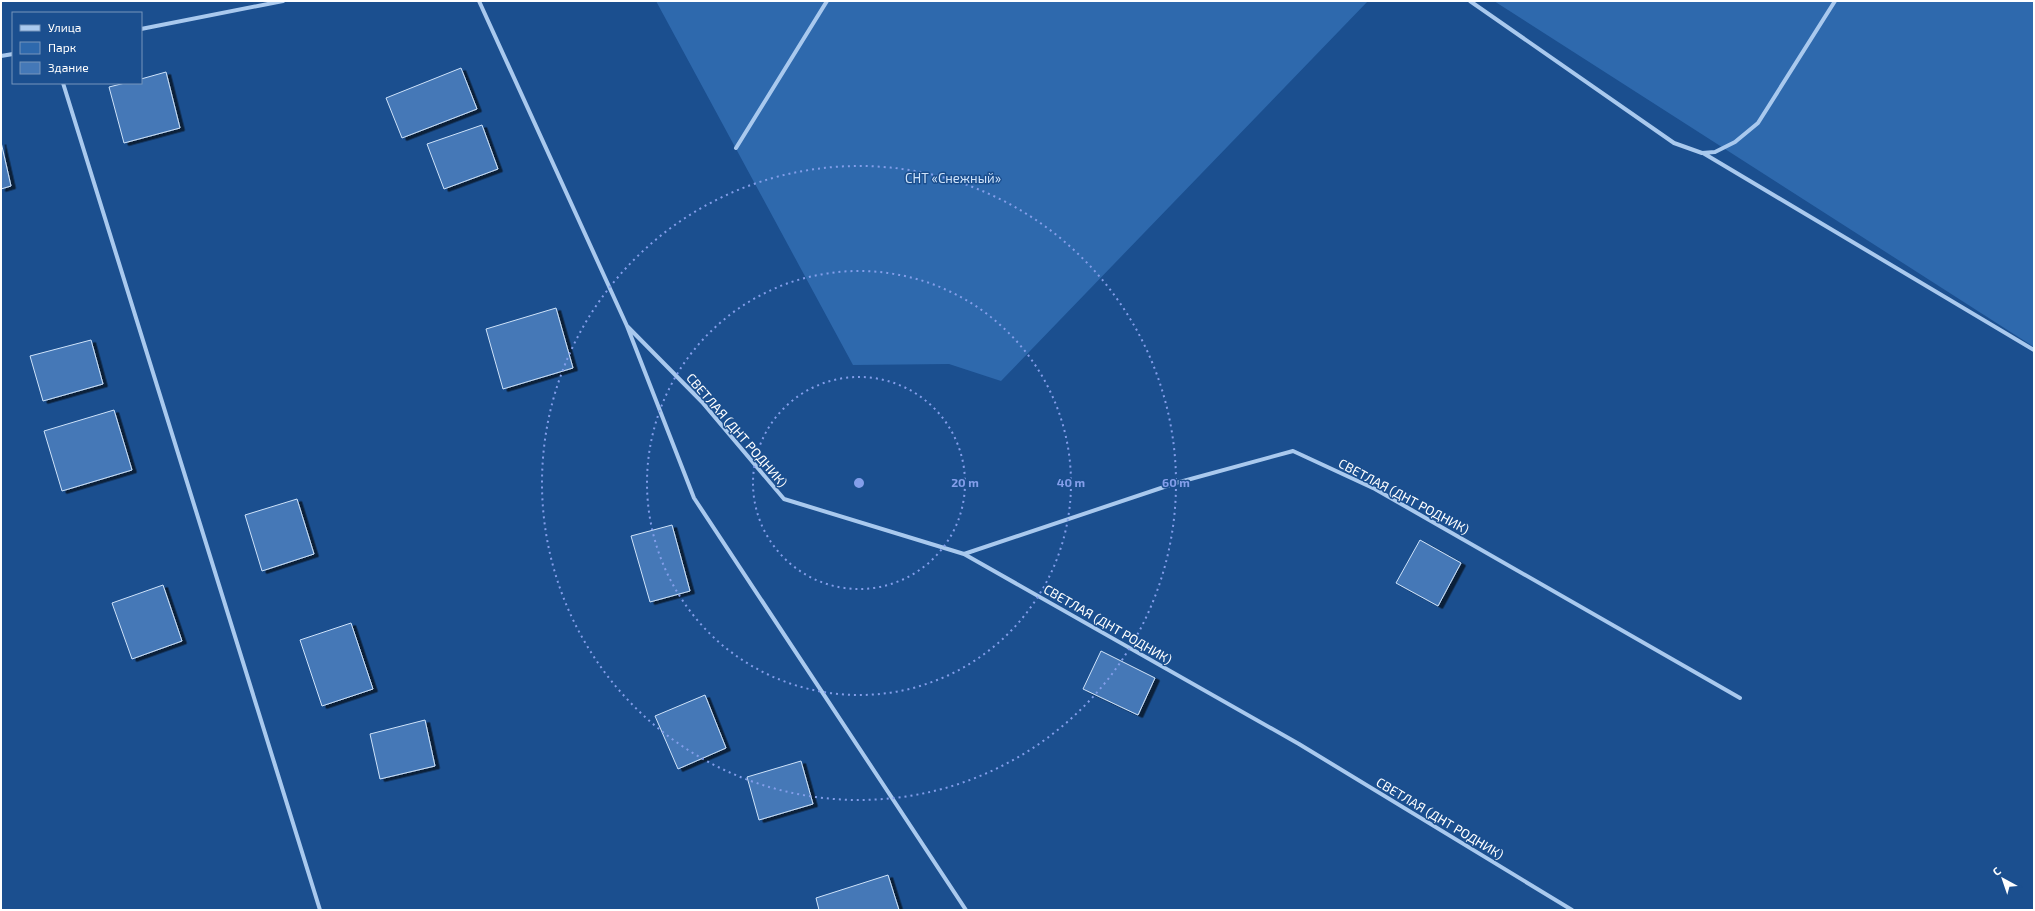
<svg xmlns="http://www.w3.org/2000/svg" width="2035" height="911" font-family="'Exo 2',sans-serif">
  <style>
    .green { fill: #2e69ad }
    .building { fill: #4478b7; stroke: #cfe3fa; filter: url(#shadow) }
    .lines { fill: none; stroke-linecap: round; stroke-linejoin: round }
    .street { stroke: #a9c9ee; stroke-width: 4 }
    .ring { fill: none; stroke: #839eea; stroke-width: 2; stroke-dasharray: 2 4 }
    .labels { text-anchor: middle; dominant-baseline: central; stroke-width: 3; stroke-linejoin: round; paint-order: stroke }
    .park-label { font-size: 13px; fill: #cfe3fa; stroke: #1b4f8f }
    .street-label { font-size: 13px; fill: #fff; stroke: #1b4f8f }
    .centre { fill: #839eea; stroke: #1b4f8f; stroke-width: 2 }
    .ring-label { font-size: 12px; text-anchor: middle; font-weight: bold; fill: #839eea; stroke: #1b4f8f; stroke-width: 3; stroke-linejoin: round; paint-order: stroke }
  </style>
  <defs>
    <filter id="shadow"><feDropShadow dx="4.5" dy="2.5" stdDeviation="0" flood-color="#0009"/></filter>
  </defs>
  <rect width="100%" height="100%" fill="#1b4f8f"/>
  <path class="green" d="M 656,1 L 1368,1 L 1001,381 L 949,364 L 853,365 Z
    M 1494,1 L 2034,1 L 2034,347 Z"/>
  <path class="building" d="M 461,68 L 477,109 L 402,138 L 386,98 Z
    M 166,72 L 180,128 L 124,143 L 109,87 L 125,83 L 141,83 L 141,79 Z
    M 482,125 L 498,169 L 444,189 L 427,144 Z
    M 1,142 L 11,186 L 1,189 Z
    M 556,308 L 573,368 L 503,389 L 486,329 Z
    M 91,340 L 103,384 L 43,401 L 30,356 Z
    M 114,410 L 132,470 L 62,491 L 44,431 Z
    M 297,499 L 314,554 L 262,571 L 245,515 Z
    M 672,525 L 690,591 L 650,602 L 631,536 Z
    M 1420,540 L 1461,563 L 1438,606 L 1396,583 Z
    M 163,585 L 182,641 L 132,659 L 112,603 Z
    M 351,623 L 373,689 L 322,706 L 300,640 Z
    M 1101,651 L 1155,678 L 1138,715 L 1083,689 Z
    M 705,695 L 726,748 L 678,769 L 655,716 Z
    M 425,720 L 435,766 L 380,779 L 370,734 Z
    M 801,761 L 813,804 L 759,820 L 747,777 Z
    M 888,875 L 899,910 L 819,910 L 816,898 Z"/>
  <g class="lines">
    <path class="street" d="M 479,1 L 627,326 L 694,498 L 966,910
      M 1470,1 L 1674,143 L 1702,153 L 1715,152 L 1735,142 L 1758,123 L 1835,1
      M 141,29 L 283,1
      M 1,56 L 13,54
      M 63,83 L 320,910
      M 736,148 L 827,1
      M 1703,153 L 2034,350
      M 627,326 L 702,402 L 784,499 L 964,554 L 1299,744 L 1572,910
      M 964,554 L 1176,483 L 1293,451 L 1375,489 L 1740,698"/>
  </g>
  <g class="ring">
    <circle cx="859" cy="483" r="106"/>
    <circle cx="859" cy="483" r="212"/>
    <circle cx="859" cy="483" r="317"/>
  </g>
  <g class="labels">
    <g class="park-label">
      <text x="953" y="178">СНТ «Снежный»</text>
    </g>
    <g class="street-label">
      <text transform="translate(737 430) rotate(49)">СВЕТЛАЯ (ДНТ РОДНИК)</text>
      <text transform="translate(1404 496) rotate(28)">СВЕТЛАЯ (ДНТ РОДНИК)</text>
      <text transform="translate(1108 624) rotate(30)">СВЕТЛАЯ (ДНТ РОДНИК)</text>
      <text transform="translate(1440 818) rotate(31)">СВЕТЛАЯ (ДНТ РОДНИК)</text>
    </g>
  </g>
  <circle cx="859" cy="483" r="6" class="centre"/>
  <g class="ring-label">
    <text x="965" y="487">20 m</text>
    <text x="1071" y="487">40 m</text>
    <text x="1176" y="487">60 m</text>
  </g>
  <rect width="2035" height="911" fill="none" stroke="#ffffff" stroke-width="4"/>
  <rect x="12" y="12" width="130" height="72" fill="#1b4f8f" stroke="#7695bc"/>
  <rect x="20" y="25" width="20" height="6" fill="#a9c9ee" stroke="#7695bc"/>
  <text x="48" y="32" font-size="12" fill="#ffffff">Улица</text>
  <rect x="20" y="42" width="20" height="12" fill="#2e69ad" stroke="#7695bc"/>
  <text x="48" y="52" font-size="12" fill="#ffffff">Парк</text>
  <rect x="20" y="62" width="20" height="12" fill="#4478b7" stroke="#7695bc"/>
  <text x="48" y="72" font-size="12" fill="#ffffff">Здание</text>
  <g transform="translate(2003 879) rotate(320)" stroke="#1b4f8f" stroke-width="3" paint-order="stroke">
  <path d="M0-3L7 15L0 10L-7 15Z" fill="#ffffff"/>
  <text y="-6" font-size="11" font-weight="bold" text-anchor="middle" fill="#ffffff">С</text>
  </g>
</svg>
